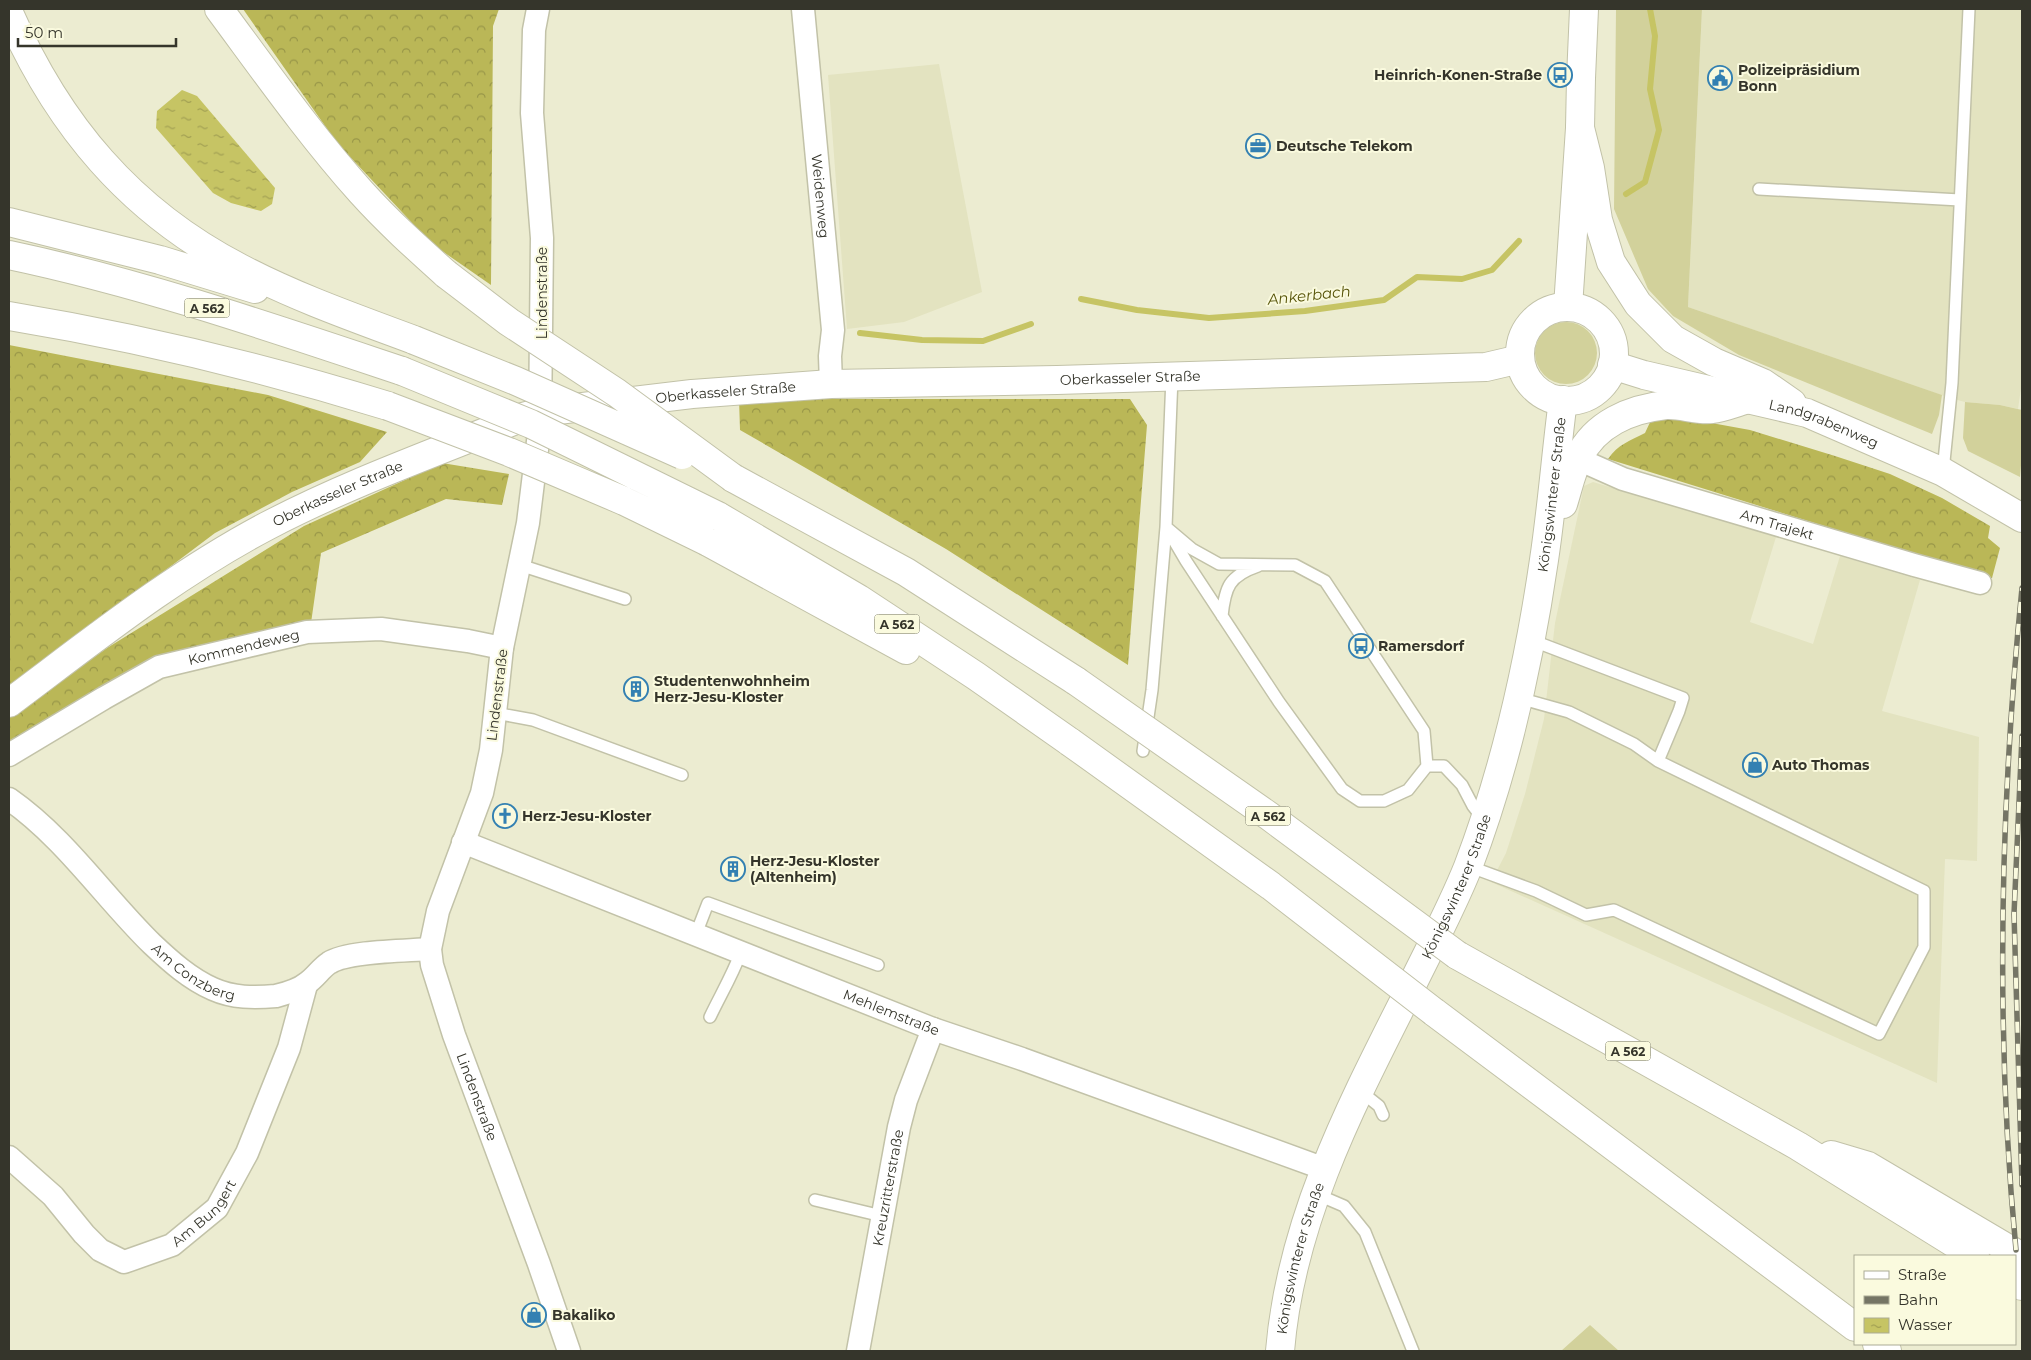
<svg xmlns="http://www.w3.org/2000/svg" width="2031" height="1360" font-family="Montserrat,sans-serif">
  <style>
    .built { fill: #e3e3c0 }
    .grass { fill: #d2d19b }
    .forest { fill: url(#forest-crowns) }
    .water { fill: url(#water-ripples) }
    .lines { fill: none; stroke-linecap: round; stroke-linejoin: round }
    .stream { stroke: #c6c464; stroke-width: 6 }
    .service-casing { stroke: #c2c2a8; stroke-width: 14 }
    .minor-casing { stroke: #c2c2a8; stroke-width: 25 }
    .tertiary-casing { stroke: #c2c2a8; stroke-width: 30 }
    .secondary-casing { stroke: #c2c2a8; stroke-width: 30 }
    .motorway-casing { stroke: #c2c2a8; stroke-width: 30 }
    .service { stroke: #fff; stroke-width: 11 }
    .minor { stroke: #fff; stroke-width: 22 }
    .tertiary { stroke: #fff; stroke-width: 28 }
    .secondary { stroke: #fff; stroke-width: 28 }
    .motorway { stroke: #fff; stroke-width: 28 }
    .rail-casing { stroke: #757565; stroke-width: 5.5 }
    .rail { stroke: #fafade; stroke-width: 4; stroke-dasharray: 11; stroke-linecap: butt }
    .motorway-bridge-casing { stroke: #c2c2a8; stroke-width: 30; stroke-linecap: butt }
    .motorway-bridge { stroke: #fff; stroke-width: 28 }
    .labels { text-anchor: middle; dominant-baseline: central; stroke-width: 4; stroke-linejoin: round; paint-order: stroke }
    .shield { fill: #fafade; stroke: #707061; stroke-width: 1 }
    .shield-label { font-size: 12px; font-weight: bold; fill: #35352b }
    .poi-label { font-size: 14px; font-weight: bold; fill: #35352b; stroke: #fafade; text-anchor: start }
    .street-label { font-size: 14px; fill: #35352b; stroke: #fafade }
    .water-label { font-size: 15px; font-style: italic; fill: #575409; stroke: #fafade }
  </style>
  <defs>
    <pattern id="forest-crowns" width="20" height="18" patternUnits="userSpaceOnUse" patternTransform="scale(1.25)"><rect width="20" height="18" fill="#bab757"/><path d="M2 6a3 3 0 1 1 6 0M12 15a3 3 0 1 1 6 0" fill="none" stroke="#989648"/></pattern>
    <pattern id="water-ripples" width="26" height="14" patternUnits="userSpaceOnUse" patternTransform="scale(1.25)"><rect width="26" height="14" fill="#c6c464"/><path d="M2 4q2-2 4 0t4 0M15 11q2-2 4 0t4 0" fill="none" stroke="#a2a053"/></pattern>
  </defs>
  <rect width="100%" height="100%" fill="#ececd1"/>
  <path class="built" d="M 1702,9 L 2022,9 L 2022,382 L 2018,409 L 2000,405 L 1965,402 L 1950,398 L 1688,307 Z
    M 939,64 L 982,292 L 904,322 L 847,329 L 828,75 Z
    M 1593,482 L 1776,537 L 1750,622 L 1813,644 L 1840,556 L 1920,580 L 1882,711 L 1979,737 L 1977,861 L 1945,859 L 1937,1083 L 1491,882 L 1506,853 L 1525,794 L 1544,719 L 1555,623 L 1584,486 Z"/>
  <path class="grass" d="M 1616,9 L 1702,9 L 1688,307 L 1942,395 L 1939,415 L 1932,434 L 1739,355 L 1673,316 L 1648,289 L 1614,209 Z
    M1535 353a31 31 0 1 1 62 0a31 31 0 1 1-62 0Z
    M 1965,402 L 2000,405 L 2022,410 L 2022,454 L 2020,477 L 1968,451 L 1963,438 Z
    M 1590,1325 L 1619,1351 L 1561,1351 Z"/>
  <path class="forest" d="M 243,9 L 499,9 L 493,26 L 491,285 L 432,244 L 337,143 Z
    M 9,345 L 268,395 L 387,432 L 360,462 L 292,492 L 215,533 L 9,688 Z
    M 739,399 L 1130,399 L 1147,425 L 1128,665 L 946,549 L 740,430 Z
    M 1652,418 L 1684,418 L 1750,430 L 1835,456 L 1890,474 L 1942,498 L 1990,526 L 1988,538 L 2000,548 L 1992,578 L 1608,459 C 1618,444 1630,441 1645,433 Z
    M 442,463 L 509,474 L 502,505 L 446,499 L 321,553 L 311,623 L 155,656 L 9,746 L 9,717 L 107,648 L 304,526 Z"/>
  <path class="water" d="M 182,90 L 197,96 L 275,188 L 272,204 L 261,211 L 231,203 L 213,193 L 156,128 L 157,111 Z"/>
  <g class="lines">
    <path class="stream" d="M 1626,194 L 1645,182 L 1659,130 L 1650,89 L 1655,36 L 1650,9
      M 1081,299 L 1137,310 L 1209,318 L 1305,311 L 1384,300 L 1417,277 L 1462,279 L 1492,270 L 1519,241
      M 860,333 L 922,340 L 983,341 L 1031,324"/>
    <defs>
      <path id="service" d="M 1759,189 L 1960,200
        M 1943,471 L 1952,383 L 1969,9
        M 1166,527 L 1192,549 L 1219,564 L 1295,565 L 1325,581 L 1424,731 L 1427,766 L 1408,790 L 1384,801 L 1360,801 L 1342,789 L 1279,702 L 1186,561 Z
        M 520,565 L 625,599
        M 1222,616 C 1225,587 1229,576 1258,566
        M 1531,640 L 1683,698 L 1679,711 L 1658,761
        M 495,713 L 533,720 L 682,775
        M 1143,751 L 1152,690 L 1166,527 L 1172,377
        M 1427,766 L 1444,766 L 1462,785 L 1473,806 L 1483,819
        M 1468,866 L 1536,891 L 1586,915 L 1614,910 L 1879,1034 L 1924,947 L 1924,891 L 1658,761 L 1634,744 L 1569,712 L 1519,698
        M 696,934 L 708,903 L 878,965
        M 710,1017 C 721,994 732,976 741,952
        M 1359,1090 L 1379,1106 L 1383,1115
        M 1316,1194 L 1344,1206 L 1365,1232 L 1413,1351
        M 815,1200 L 882,1216"/>
      <g id="minor">
        <path id="s1" d="M 538,9 L 534,30 L 532,113 L 542,238 L 540,425 L 528,523 L 502,648 L 491,750 L 482,793 L 438,911 L 430,949 L 432,965 L 454,1035 L 539,1264 L 569,1351"/>
        <path id="s2" d="M 803,9 L 833,330 L 830,356 L 831,384"/>
        <path id="s3" d="M 1578,459 L 1623,479 L 1914,565 L 1980,583"/>
        <path id="s4" d="M 9,755 L 104,698 L 159,667 L 307,632 L 381,629 L 468,641 L 502,648"/>
        <path id="s5" d="M 9,799 C 65,838 104,897 152,944 C 170,961 190,979 213,989 C 233,998 254,998 276,996 C 284,994 300,989 307,983 C 315,978 321,968 329,963 C 347,951 406,951 430,949"/>
        <path id="s6" d="M 463,842 L 933,1029 L 1022,1059 L 1325,1169"/>
        <path id="s7" d="M 9,1157 L 53,1196 L 84,1234 L 100,1250 L 124,1262 L 172,1245 L 217,1208 L 247,1153 L 289,1048 L 306,985"/>
        <path id="s8" d="M 858,1351 L 899,1127 L 906,1100 L 933,1029"/>
      </g>
      <g id="tertiary">
        <path id="s9" d="M 9,703 C 92,641 174,575 267,526 C 349,483 437,452 523,417 L 541,412 L 692,394 L 831,384 L 1057,380 L 1486,367 L 1520,359"/>
      </g>
      <g id="secondary">
        <path d="M 1580,128 L 1590,168 L 1598,220 L 1611,262 L 1638,304 L 1673,339 L 1714,362 L 1763,383 L 1792,403"/>
        <path d="M 1568,307 L 1580,128 L 1581,78 L 1584,9"/>
        <circle cx="1567" cy="354" r="47"/>
        <path id="s10" d="M 1612,365 L 1644,375 L 1807,413 L 1943,472 L 2022,518"/>
        <path d="M 1563,504 C 1568,489 1571,472 1579,457 C 1595,424 1630,409 1666,405 C 1681,404 1697,411 1712,409 C 1723,408 1734,403 1745,400"/>
        <path id="s11" d="M 1280,1351 C 1291,1218 1353,1102 1412,985 C 1431,946 1452,907 1468,867 C 1505,770 1529,663 1544,560 C 1552,507 1556,453 1563,400"/>
      </g>
      <path id="motorway" d="M 219,9 C 265,71 310,135 361,192 C 388,222 417,248 446,274
        M 9,13 C 58,125 130,211 240,268 C 295,297 355,318 414,340
        M 9,222 L 160,260 L 255,289
        M 9,255 C 142,283 273,328 402,371
        M 9,316 C 136,337 265,368 388,406
        M 733,478 L 906,572 L 1076,681
        M 718,516 L 859,599 L 976,676 L 1070,742
        M 708,542 L 906,650
        M 1457,955 L 1798,1146 L 1975,1256
        M 1434,1012 L 1855,1327
        M 1831,1155 L 1868,1166 L 2022,1257
        M 2015,1281 L 2022,1286
        M 1877,1344 L 1887,1351"/>
    </defs>
    <use href="#service" class="service-casing"/>
    <use href="#minor" class="minor-casing"/>
    <use href="#tertiary" class="tertiary-casing"/>
    <use href="#secondary" class="secondary-casing"/>
    <use href="#motorway" class="motorway-casing"/>
    <use href="#service" class="service"/>
    <use href="#minor" class="minor"/>
    <use href="#tertiary" class="tertiary"/>
    <use href="#secondary" class="secondary"/>
    <use href="#motorway" class="motorway"/>
    <defs>
      <path id="rail" d="M 2022,736 L 2014,914 L 2022,1185
        M 2016,1250 C 1995,1030 2000,808 2022,588"/>
    </defs>
    <use href="#rail" class="rail-casing"/>
    <use href="#rail" class="rail"/>
    <defs>
      <path id="motorway-bridge" d="M 446,274 L 509,322 L 617,393 L 733,478
        M 414,340 L 516,381 L 682,455
        M 402,371 L 531,424 L 718,516
        M 388,406 L 509,452 L 624,501 L 708,542
        M 1076,681 L 1269,816 L 1457,955
        M 1070,742 L 1271,886 L 1434,1012"/>
    </defs>
    <use href="#motorway-bridge" class="motorway-bridge-casing"/>
    <use href="#motorway-bridge" class="motorway-bridge"/>
  </g>
  <defs>
    <symbol id="bus-ring" viewBox="-11 -11 22 22"><circle r="9.5" fill="#fafade" stroke="#3380b2" stroke-width="1.5"/><path d="M-5-6H5V4H4V6H2V4H-2V6H-4V4H-5ZM-3.5-4V0h7V-4ZM-3.5 1.2v1.5H-2V1.2ZM2 1.2v1.5H3.5V1.2Z" fill="#3380b2"/></symbol>
    <symbol id="civic-ring" viewBox="-11 -11 22 22"><circle r="9.5" fill="#fafade" stroke="#3380b2" stroke-width="1.5"/><path d="M-.6-6.5H3V-4.5H.6V-3L4-1V1h2V6H-6V1h2V-1L-.6-3ZM-1.2 2.5V6h2.4V2.5Z" fill="#3380b2"/></symbol>
    <symbol id="office-ring" viewBox="-11 -11 22 22"><circle r="9.5" fill="#fafade" stroke="#3380b2" stroke-width="1.5"/><path d="M-6-3h4V-5.5h4V-3h4V5H-6ZM-1-4.5V-3h2v-1.5ZM-6 0V1H6V0Z" fill="#3380b2"/></symbol>
    <symbol id="building-ring" viewBox="-11 -11 22 22"><circle r="9.5" fill="#fafade" stroke="#3380b2" stroke-width="1.5"/><path d="M-4-6H4V6H1V3H-1V6H-4ZM-2.5-4.3h1.7v1.8h-1.7ZM.8-4.3h1.7v1.8H.8ZM-2.5-1h1.7V.8h-1.7ZM.8-1h1.7V.8H.8Z" fill="#3380b2"/></symbol>
    <symbol id="shop-ring" viewBox="-11 -11 22 22"><circle r="9.5" fill="#fafade" stroke="#3380b2" stroke-width="1.5"/><path d="M-5-2.5h2.3a2.7 3.5 0 0 1 5.4 0H5L5.5 6h-11ZM-1.5-2.5h3a1.5 2.3 0 0 0-3 0Z" fill="#3380b2"/></symbol>
    <symbol id="church-ring" viewBox="-11 -11 22 22"><circle r="9.5" fill="#fafade" stroke="#3380b2" stroke-width="1.5"/><path d="M-1.2-6h2.4v3.5h3.3v2.4h-3.3V6h-2.4V-.1h-3.3v-2.4h3.3Z" fill="#3380b2"/></symbol>
  </defs>
  <g fill-rule="evenodd">
    <use href="#bus-ring" x="1546" y="61" width="28" height="28"/>
    <use href="#civic-ring" x="1706" y="64" width="28" height="28"/>
    <use href="#office-ring" x="1244" y="132" width="28" height="28"/>
    <use href="#bus-ring" x="1347" y="632" width="28" height="28"/>
    <use href="#building-ring" x="622" y="675" width="28" height="28"/>
    <use href="#shop-ring" x="1741" y="751" width="28" height="28"/>
    <use href="#church-ring" x="491" y="802" width="28" height="28"/>
    <use href="#building-ring" x="719" y="855" width="28" height="28"/>
    <use href="#shop-ring" x="520" y="1301" width="28" height="28"/>
  </g>
  <g class="labels">
    <g class="shield">
      <rect x="184.5" y="298.5" width="45" height="19" rx="4"/>
      <rect x="874.5" y="614.5" width="45" height="19" rx="4"/>
      <rect x="1245.5" y="806.5" width="45" height="19" rx="4"/>
      <rect x="1605.5" y="1041.5" width="45" height="19" rx="4"/>
    </g>
    <g class="shield-label">
      <text x="207" y="308">A 562</text>
      <text x="897" y="624">A 562</text>
      <text x="1268" y="816">A 562</text>
      <text x="1628" y="1051">A 562</text>
    </g>
    <g class="poi-label">
      <text x="1738" y="70">Polizeipräsidium<tspan x="1738" dy="16">Bonn</tspan></text>
      <text x="1542" y="75" text-anchor="end">Heinrich-Konen-Straße</text>
      <text x="1276" y="146">Deutsche Telekom</text>
      <text x="1378" y="646">Ramersdorf</text>
      <text x="654" y="681">Studentenwohnheim<tspan x="654" dy="16">Herz-Jesu-Kloster</tspan></text>
      <text x="1772" y="765">Auto Thomas</text>
      <text x="522" y="816">Herz-Jesu-Kloster</text>
      <text x="750" y="861">Herz-Jesu-Kloster<tspan x="750" dy="16">(Altenheim)</tspan></text>
      <text x="552" y="1315">Bakaliko</text>
    </g>
    <g class="street-label">
      <text stroke="none"><textPath href="#s2" startOffset="188">Weidenweg</textPath></text>
      <text transform="translate(542 293) rotate(-90)">Lindenstraße</text>
      <text stroke="none"><textPath href="#s9" startOffset="1201">Oberkasseler Straße</textPath></text>
      <text stroke="none"><textPath href="#s9" startOffset="796">Oberkasseler Straße</textPath></text>
      <text stroke="none"><textPath href="#s10" startOffset="220">Landgrabenweg</textPath></text>
      <text stroke="none"><textPath href="#s9" startOffset="391">Oberkasseler Straße</textPath></text>
      <text stroke="none"><textPath href="#s11" startOffset="905">Königswinterer Straße</textPath></text>
      <text stroke="none"><textPath href="#s3" startOffset="210">Am Trajekt</textPath></text>
      <text stroke="none"><textPath href="#s4" startOffset="261">Kommendeweg</textPath></text>
      <text transform="translate(497 695) rotate(-83)">Lindenstraße</text>
      <text stroke="none"><textPath href="#s11" startOffset="500">Königswinterer Straße</textPath></text>
      <text stroke="none"><textPath href="#s5" startOffset="255">Am Conzberg</textPath></text>
      <text stroke="none"><textPath href="#s6" startOffset="461">Mehlemstraße</textPath></text>
      <text stroke="none"><textPath href="#s1" startOffset="1110">Lindenstraße</textPath></text>
      <text stroke="none"><textPath href="#s8" startOffset="166">Kreuzritterstraße</textPath></text>
      <text stroke="none"><textPath href="#s7" startOffset="254">Am Bungert</textPath></text>
      <text stroke="none"><textPath href="#s11" startOffset="95">Königswinterer Straße</textPath></text>
    </g>
    <g class="water-label">
      <text transform="translate(1309 295) rotate(-6)">Ankerbach</text>
    </g>
  </g>
  <rect width="2031" height="1360" fill="none" stroke="#35352b" stroke-width="20"/>
  <rect x="1854" y="1255" width="162" height="90" fill="#fafade" stroke="#abab96"/>
  <rect x="1864" y="1271" width="25" height="8" fill="#ffffff" stroke="#abab96"/>
  <text x="1898" y="1280" font-size="15" fill="#35352b">Straße</text>
  <rect x="1864" y="1296" width="25" height="8" fill="#757565" stroke="#abab96"/>
  <text x="1898" y="1305" font-size="15" fill="#35352b">Bahn</text>
  <rect x="1864" y="1318" width="25" height="15" fill="url(#water-ripples)" stroke="#abab96"/>
  <text x="1898" y="1330" font-size="15" fill="#35352b">Wasser</text>
  <path d="M18 38v8h158v-8" fill="none" stroke="#35352b" stroke-width="2.5"/>
  <text x="25" y="38" font-size="15" fill="#35352b" stroke="#fafade" stroke-width="4" paint-order="stroke">50 m</text>
</svg>
